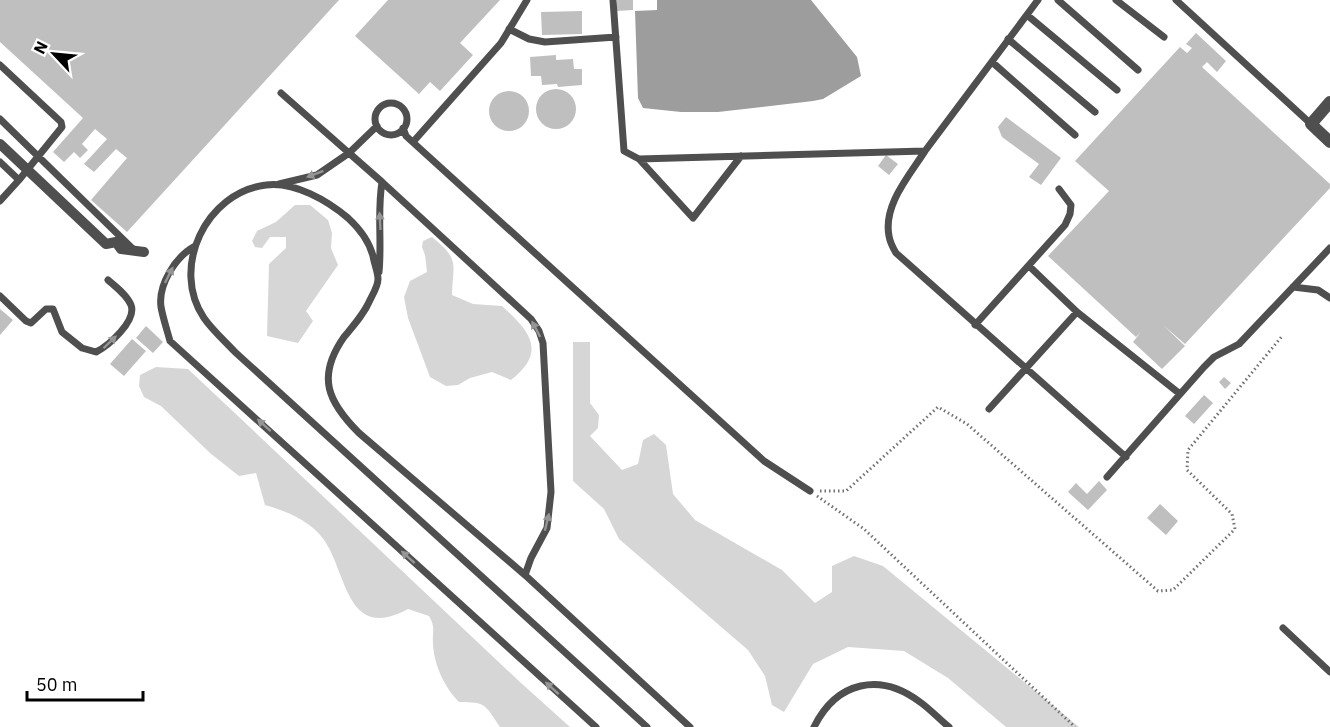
<svg xmlns="http://www.w3.org/2000/svg" width="1330" height="727" font-family="'IBM Plex Sans',sans-serif">
  <style>
    .green { fill: #d6d6d6 }
    .water { fill: #9d9d9d }
    .building { fill: #bfbfbf }
    .lines { fill: none; stroke-linecap: round; stroke-linejoin: round }
    .path { stroke: #717171; stroke-width: 3; stroke-dasharray: 1.5 3; stroke-linecap: butt }
    .service { stroke: #4f4f4f; stroke-width: 7 }
    .pedestrian { stroke: #4f4f4f; stroke-width: 10 }
    .minor { stroke: #4f4f4f; stroke-width: 12 }
    .oneway { fill: #959595 }
  </style>
  <rect width="100%" height="100%" fill="#fff"/>
  <path class="green" d="M 295,205 L 310,205 L 328,220 L 332,233 L 331,248 L 338,265 L 306,311 L 313,321 L 298,343 L 267,336 L 269,264 L 286,248 L 286,237 L 270,237 L 262,248 L 255,247 L 252,241 L 257,231 L 276,222 Z
    M 432,237 C 460,260 453,262 452,295 L 473,304 L 502,306 C 529,331 548,351 511,380 L 492,372 L 470,378 L 458,385 L 446,386 L 430,377 L 408,318 L 404,297 L 410,281 L 427,272 L 425,255 L 422,247 L 423,241 Z
    M 573,342 L 590,342 L 590,403 L 599,415 L 598,428 L 590,436 L 622,470 L 638,464 L 643,440 L 654,434 L 666,445 L 673,494 L 695,520 L 782,570 L 815,603 L 832,592 L 832,566 L 854,556 L 883,566 L 1079,727 L 1006,727 L 948,678 L 904,651 L 848,647 L 813,664 L 784,712 L 772,705 L 765,676 L 748,650 L 619,539 L 604,509 L 573,481 Z
    M 156,367 L 188,369 L 521,683 L 570,727 L 500,727 C 485,705 487,702 459,702 C 445,688 434,665 433,644 C 432,632 436,628 429,616 L 408,609 C 346,643 347,572 324,540 C 311,521 286,511 265,505 L 256,473 L 239,476 L 210,453 L 161,406 L 144,397 L 139,386 L 140,375 Z"/>
  <path class="water" d="M 657,0 L 811,0 L 857,57 L 861,76 L 823,99 L 813,101 L 718,112 L 681,112 L 643,108 L 638,98 L 635,11 L 657,10 Z"/>
  <path class="building" d="M 0,0 L 339,0 L 127,232 L 91,200 L 127,158 L 116,149 L 94,172 L 84,164 L 107,139 L 95,129 L 82,144 L 88,150 L 80,158 L 74,152 L 64,162 L 53,152 L 83,118 L 0,42 Z
    M 388,0 L 500,0 L 460,43 L 473,55 L 440,91 L 430,82 L 419,94 L 355,36 Z
    M 617,0 L 633,0 L 633,10 L 617,11 Z
    M 582,11 L 582,34 L 542,35 L 541,12 Z
    M 1196,33 L 1226,61 L 1217,72 L 1207,62 L 1202,67 L 1330,184 L 1330,188 L 1185,344 L 1163,325 L 1185,346 L 1162,369 L 1133,342 L 1141,332 L 1136,337 L 1048,256 L 1109,191 L 1075,161 L 1180,47 L 1187,53 L 1192,48 L 1186,44 Z
    M 556,55 L 556,60 L 573,59 L 574,69 L 582,69 L 582,85 L 558,87 L 557,84 L 542,85 L 541,76 L 531,76 L 530,57 Z
    M536 109a20 20 0 1 1 40 0a20 20 0 1 1-40 0Z
    M489 111a20 20 0 1 1 40 0a20 20 0 1 1-40 0Z
    M 1006,117 L 1061,158 L 1041,185 L 1029,177 L 1039,164 L 1002,137 L 998,127 Z
    M 886,155 L 898,164 L 889,175 L 878,166 Z
    M 0,309 L 13,320 L 0,335 Z
    M 146,326 L 163,342 L 153,353 L 136,338 Z
    M 132,339 L 146,351 L 124,376 L 110,364 Z
    M 1224,377 L 1231,383 L 1225,389 L 1219,382 Z
    M 1204,395 L 1213,403 L 1194,424 L 1185,416 Z
    M 1099,481 L 1107,490 L 1088,510 L 1068,492 L 1076,483 L 1087,494 Z
    M 1160,504 L 1178,521 L 1166,535 L 1147,518 Z"/>
  <g class="lines">
    <path class="path" d="M 820,491 L 846,491 L 938,407 L 967,424 L 1158,591 L 1173,590 L 1235,529 L 1232,514 L 1187,470 L 1188,450 L 1283,335
      M 817,496 L 864,529 L 1075,727"/>
    <path class="service" d="M 613,0 L 624,151 L 639,159
      M 1058,0 L 1138,70
      M 1116,0 L 1164,37
      M 1176,0 L 1311,124
      M 1027,15 L 1117,90
      M 509,29 L 529,39 L 545,42 L 616,37
      M 1008,39 L 1095,112
      M 992,62 L 1075,135
      M 0,65 L 61,122 L 62,127 L 19,180
      M 281,93 L 349,153 L 377,126
      M375 119a16 16 0 1 1 32 0a16 16 0 1 1-32 0Z
      M 0,119 L 135,251
      M 403,128 L 406,136 L 764,461 L 810,491
      M 413,142 L 501,43 L 527,0
      M 925,151 C 909,176 883,205 889,236 C 890,242 893,248 896,253 L 1126,457
      M 741,156 L 693,218 L 639,159 L 925,151 L 1038,0
      M 0,162 L 19,180 L 0,201
      M 382,182 L 531,319 L 539,331 L 543,343 L 551,492 L 547,528 L 531,558 L 525,575
      M 279,184 L 317,175 L 349,153 L 382,182 C 377,212 382,242 379,272
      M 195,246 C 175,257 158,285 161,307 C 163,318 167,330 170,341 L 596,727
      M 1029,266 L 1077,312 L 1180,394
      M 1293,287 L 1318,290 L 1330,298
      M 0,296 L 26,321 L 31,323 L 46,309 L 53,309 L 62,332 L 82,348 L 96,352 C 108,346 137,321 131,305 C 127,295 116,287 108,280
      M 975,325 L 1065,225 L 1070,214 L 1071,205 L 1059,189
      M 989,409 L 1077,312
      M 1107,477 L 1204,367 L 1214,357 L 1239,344 L 1330,248
      M 1283,628 L 1330,672
      M 647,727 L 235,352 C 225,341 213,331 204,318 C 170,268 206,192 266,185 C 294,181 328,201 348,218 C 360,229 369,241 373,256 C 374,263 378,272 378,279 C 378,286 373,294 370,300 C 364,314 354,325 344,337 C 316,377 328,402 359,433 L 525,575 L 690,727
      M 814,727 C 837,681 880,672 920,702 C 930,709 939,719 949,727"/>
    <path class="pedestrian" d="M 0,144 L 106,244 L 116,242 L 121,249 L 144,252"/>
    <path class="minor" d="M 1330,102 L 1311,124 L 1330,142"/>
  </g>
  <defs><path id="oneway-solid" d="M-6-.8H1V-3.2L6.5 0L1 3.2V.8H-6Z" transform="scale(1.5)"/></defs>
  <g class="oneway">
    <use href="#oneway-solid" transform="translate(315 174) rotate(159)"/>
    <use href="#oneway-solid" transform="translate(380 221) rotate(-93)"/>
    <use href="#oneway-solid" transform="translate(169 275) rotate(-63)"/>
    <use href="#oneway-solid" transform="translate(536 329) rotate(-118)"/>
    <use href="#oneway-solid" transform="translate(110 342) rotate(-44)"/>
    <use href="#oneway-solid" transform="translate(264 425) rotate(-138)"/>
    <use href="#oneway-solid" transform="translate(547 522) rotate(-76)"/>
    <use href="#oneway-solid" transform="translate(408 557) rotate(-138)"/>
    <use href="#oneway-solid" transform="translate(552 688) rotate(-138)"/>
  </g>
  <g transform="translate(54 54) rotate(296)" stroke="#ffffff" stroke-width="4.5" paint-order="stroke">
  <path d="M0-4.5L10 22L0 15L-10 22Z" fill="#000000"/>
  <text y="-9" font-size="16" font-weight="bold" text-anchor="middle" fill="#000000">N</text>
  </g>
  <path d="M27 691v9h116v-9" fill="none" stroke="#000000" stroke-width="3"/>
  <text x="36" y="691" font-size="18" fill="#000000" stroke="#ffffff" stroke-width="4.5" paint-order="stroke">50 m</text>
</svg>
